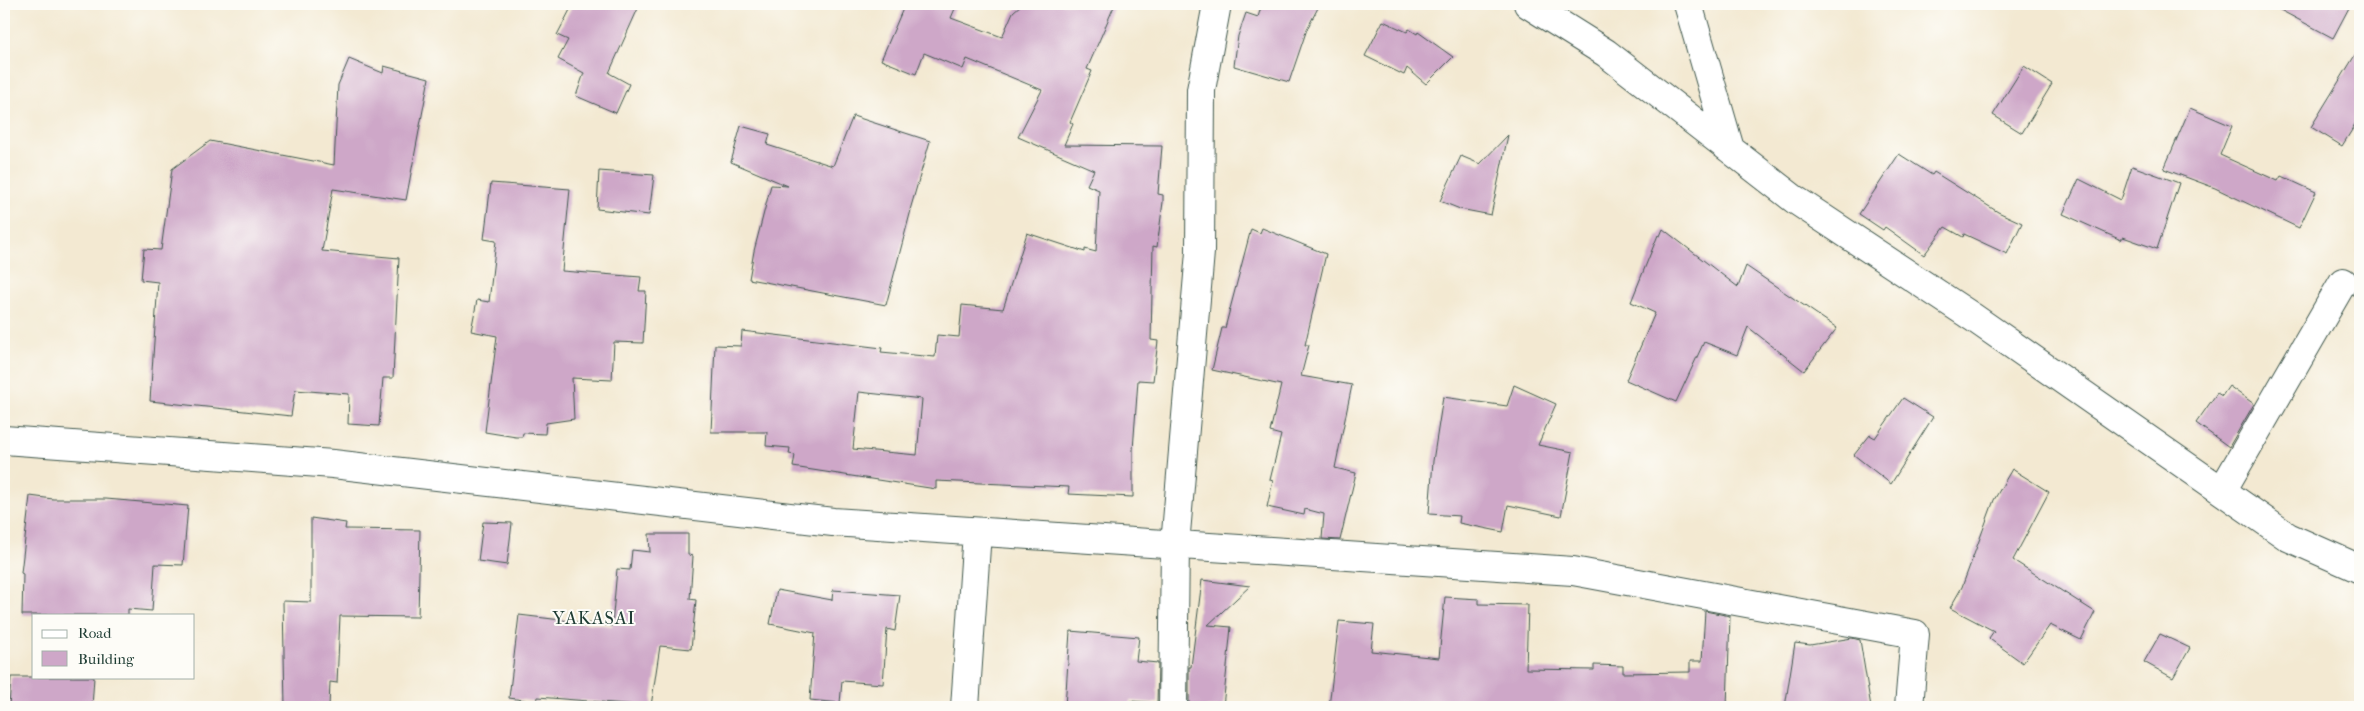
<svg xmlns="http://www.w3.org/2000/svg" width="2364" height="711" font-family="'IM FELL French Canon',serif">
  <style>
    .building { fill: #cea7c8; fill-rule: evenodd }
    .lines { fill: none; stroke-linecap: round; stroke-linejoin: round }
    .minor-casing { stroke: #3f574c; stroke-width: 30 }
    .minor { stroke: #fff; stroke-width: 28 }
    .labels { text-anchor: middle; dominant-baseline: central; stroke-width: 4; stroke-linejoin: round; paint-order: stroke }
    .quarter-label { font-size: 18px; letter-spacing: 1px; fill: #1f3d34; stroke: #fdfcf7 }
  </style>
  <rect width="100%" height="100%" fill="#fdfcf7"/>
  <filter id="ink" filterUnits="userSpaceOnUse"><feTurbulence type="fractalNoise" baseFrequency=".02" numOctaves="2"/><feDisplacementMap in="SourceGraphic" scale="10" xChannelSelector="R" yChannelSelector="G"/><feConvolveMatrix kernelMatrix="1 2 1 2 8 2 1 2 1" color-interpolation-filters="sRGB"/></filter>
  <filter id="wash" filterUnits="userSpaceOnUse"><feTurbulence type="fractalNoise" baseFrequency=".0096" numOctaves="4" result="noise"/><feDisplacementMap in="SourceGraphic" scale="20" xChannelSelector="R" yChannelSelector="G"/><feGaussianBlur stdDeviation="1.12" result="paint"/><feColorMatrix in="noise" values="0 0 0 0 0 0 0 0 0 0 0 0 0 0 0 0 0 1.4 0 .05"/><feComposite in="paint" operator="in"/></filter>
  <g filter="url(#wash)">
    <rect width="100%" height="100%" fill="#f3e9d2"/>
    <g id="blocks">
      <path class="building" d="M 573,4 L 640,4 L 609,73 L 629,84 L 616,113 L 576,96 L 584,73 L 558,59 L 568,40 L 557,35 Z
        M 905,4 L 957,4 L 951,18 L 1002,37 L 1013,12 L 1022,4 L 1115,4 L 1087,69 L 1092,71 L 1070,122 L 1073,124 L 1064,145 L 1162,146 L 1158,194 L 1163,195 L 1163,202 L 1157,247 L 1153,246 L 1151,340 L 1158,341 L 1153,381 L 1138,380 L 1133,450 L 1133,497 L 1068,494 L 1069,487 L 936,481 L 936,489 L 793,467 L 795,455 L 789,454 L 790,448 L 766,446 L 767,432 L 711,432 L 715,345 L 741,346 L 742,331 L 882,348 L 881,352 L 935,357 L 937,335 L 959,337 L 962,305 L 1003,309 L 1027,233 L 1085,252 L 1085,249 L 1096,252 L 1099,190 L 1087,185 L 1094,170 L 1018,137 L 1042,90 L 967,59 L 963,69 L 924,53 L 916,74 L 881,60 ZM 859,392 L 922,399 L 917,455 L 853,449 Z
        M 1262,4 L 1320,4 L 1307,29 L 1289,82 L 1234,66 L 1238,36 L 1246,13 L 1258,17 Z
        M 2269,4 L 2351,4 L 2333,38 Z
        M 1383,21 L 1407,32 L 1409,29 L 1417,34 L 1418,32 L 1453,57 L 1426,84 L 1407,68 L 1404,75 L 1365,56 Z
        M 2360,47 L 2360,117 L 2342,146 L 2311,127 Z
        M 349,59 L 383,73 L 384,66 L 429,78 L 406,200 L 333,189 L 322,251 L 399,258 L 393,378 L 383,378 L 379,426 L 348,424 L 349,394 L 295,390 L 291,416 L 150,401 L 158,282 L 141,280 L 144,249 L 161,250 L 172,169 L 210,141 L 334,165 L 338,85 Z
        M 2024,66 L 2052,84 L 2022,133 L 1993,115 Z
        M 2190,108 L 2232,126 L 2220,155 L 2278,181 L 2281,176 L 2316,192 L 2299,228 L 2215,188 L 2164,169 Z
        M 853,116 L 930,141 L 910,210 L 911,210 L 886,305 L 749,279 L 754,251 L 771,185 L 788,186 L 731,162 L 741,126 L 770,134 L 767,145 L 833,166 Z
        M 1508,135 L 1491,215 L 1460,209 L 1440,201 L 1461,156 L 1480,164 Z
        M 1899,154 L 1932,175 L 1934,172 L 1998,212 L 2022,223 L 2007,254 L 1964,234 L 1963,237 L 1945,227 L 1924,255 L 1885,227 L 1883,230 L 1859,214 Z
        M 2132,166 L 2179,183 L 2157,249 L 2123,237 L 2121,240 L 2063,214 L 2079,179 L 2121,200 Z
        M 599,171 L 654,175 L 649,215 L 597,209 Z
        M 491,183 L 570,189 L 562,271 L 641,277 L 639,291 L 646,291 L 643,343 L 614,342 L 612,380 L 572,378 L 574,419 L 546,423 L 545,434 L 523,433 L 522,437 L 516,437 L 485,432 L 497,336 L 471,331 L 477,300 L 489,302 L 496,241 L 484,239 Z
        M 1262,228 L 1326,254 L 1305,345 L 1309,345 L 1301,376 L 1352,385 L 1335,468 L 1356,473 L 1340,540 L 1322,539 L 1324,514 L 1305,509 L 1304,515 L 1267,507 L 1273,481 L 1270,480 L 1281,435 L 1270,432 L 1281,385 L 1212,370 L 1222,328 L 1225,328 L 1251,229 L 1260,233 Z
        M 1663,229 L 1738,287 L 1746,266 L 1837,328 L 1804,371 L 1748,327 L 1737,355 L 1704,342 L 1676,402 L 1626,380 L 1655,313 L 1631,302 L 1658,235 L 1660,236 Z
        M 1514,385 L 1556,404 L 1538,445 L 1573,452 L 1561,516 L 1508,505 L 1503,532 L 1459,523 L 1460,516 L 1429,514 L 1433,461 L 1443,397 L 1507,406 Z
        M 2229,386 L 2254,404 L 2229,447 L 2196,423 L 2217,393 L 2222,396 Z
        M 1903,398 L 1933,417 L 1891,484 L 1854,455 L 1870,435 L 1875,438 Z
        M 2012,469 L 2049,492 L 2013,560 L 2095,612 L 2081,640 L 2050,625 L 2023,663 L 1991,640 L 1989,638 L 1994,631 L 1950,608 L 1962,587 L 1994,500 Z
        M 30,496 L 53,499 L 106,499 L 188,506 L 183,565 L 155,564 L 152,611 L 128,609 L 128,615 L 22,615 L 23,574 L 21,573 Z
        M 311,518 L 346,523 L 345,529 L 420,530 L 418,617 L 340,616 L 337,683 L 330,682 L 329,707 L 285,707 L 283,601 L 311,602 Z
        M 483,522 L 512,523 L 507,565 L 478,561 Z
        M 649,534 L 688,534 L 688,555 L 693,556 L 690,599 L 696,600 L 691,649 L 660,646 L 651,706 L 538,697 L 537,702 L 509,698 L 519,615 L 612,626 L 617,569 L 630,570 L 632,550 L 650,552 Z
        M 1202,580 L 1250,586 L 1208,625 L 1231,627 L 1223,707 L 1189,707 L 1189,667 L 1191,667 Z
        M 777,590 L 832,600 L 833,590 L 900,595 L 895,631 L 887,629 L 883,684 L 842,681 L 840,703 L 810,700 L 815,633 L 770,624 Z
        M 1445,597 L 1479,599 L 1479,604 L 1528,605 L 1526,669 L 1594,670 L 1594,665 L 1623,666 L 1623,673 L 1690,672 L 1690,661 L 1702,661 L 1705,611 L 1730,616 L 1727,707 L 1329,707 L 1339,621 L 1374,624 L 1371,651 L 1439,658 Z
        M 1070,631 L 1139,637 L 1136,661 L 1158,663 L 1157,703 L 1130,701 L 1130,707 L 1065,707 Z
        M 2160,634 L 2190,648 L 2173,678 L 2144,662 Z
        M 1852,638 L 1860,640 L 1871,707 L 1785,707 L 1795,643 L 1810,645 Z
        M 11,677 L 94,677 L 92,707 L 9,707 Z"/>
    </g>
  </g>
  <g filter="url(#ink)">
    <use href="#blocks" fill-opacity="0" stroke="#3f574c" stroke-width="1"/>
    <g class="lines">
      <defs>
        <path id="minor" d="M 1528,4 L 1606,53 L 1794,199 L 1974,318 L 2288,537 L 2360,569
          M 1688,4 L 1730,149
          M 4,440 L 333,464 L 833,522 L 1573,571 L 1915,634 L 1909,707
          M 2222,491 L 2343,282
          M 965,707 L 977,532
          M 1173,707 L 1175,545 L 1200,252 L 1201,90 L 1217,4"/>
      </defs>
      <use href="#minor" class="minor-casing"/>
      <use href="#minor" class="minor"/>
    </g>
  </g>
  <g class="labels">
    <g class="quarter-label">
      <text x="594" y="618">YAKASAI</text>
    </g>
  </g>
  <rect width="2364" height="711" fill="none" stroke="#fdfcf7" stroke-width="20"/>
  <rect x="32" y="614" width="162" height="65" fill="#fdfcf7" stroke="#a4b0a9"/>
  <rect x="42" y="630" width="25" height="8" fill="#ffffff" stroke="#a4b0a9"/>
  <text x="78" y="638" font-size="15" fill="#1f3d34">Road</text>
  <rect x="42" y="651" width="25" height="15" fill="#cea7c8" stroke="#a4b0a9"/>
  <text x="78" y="664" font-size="15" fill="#1f3d34">Building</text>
</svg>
